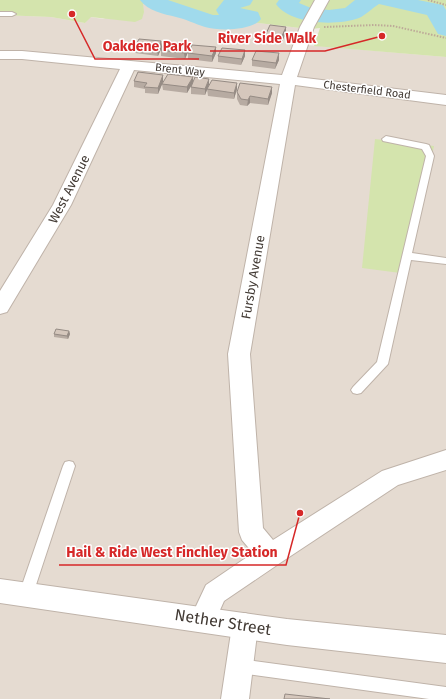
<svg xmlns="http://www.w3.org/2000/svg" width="446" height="699" font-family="'Fira Sans',sans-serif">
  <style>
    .residential { fill: #e5dbd1 }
    .green { fill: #d4e4ad }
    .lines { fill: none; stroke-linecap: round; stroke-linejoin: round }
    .river { fill: #a0daec; fill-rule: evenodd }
    .service-casing { stroke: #bfb3a9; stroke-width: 2 }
    .minor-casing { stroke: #bfb3a9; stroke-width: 2 }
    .tertiary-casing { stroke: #bfb3a9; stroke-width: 2 }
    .path { stroke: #bdaa98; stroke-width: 2; stroke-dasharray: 1.5 1.5; stroke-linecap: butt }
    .service { fill: #fff; fill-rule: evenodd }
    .minor { fill: #fff; fill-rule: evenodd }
    .tertiary { fill: #fff; fill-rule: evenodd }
    .wall { fill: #b7aba2 }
    .shaded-wall { fill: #958b84 }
    .building { fill: #d5c7bc; stroke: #958b84 }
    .labels { text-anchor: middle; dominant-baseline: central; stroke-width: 3; stroke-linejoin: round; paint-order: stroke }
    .far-street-label { font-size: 11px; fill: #423a34; stroke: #fff }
    .street-label { font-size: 13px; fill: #423a34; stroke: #fff }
    .near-street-label { font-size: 16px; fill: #423a34; stroke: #fff }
    .leader { fill: none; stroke: #d62828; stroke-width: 1.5 }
    .callout-dot { fill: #d62828; stroke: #fff; stroke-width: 1.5 }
    .callout-label { font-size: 14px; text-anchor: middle; font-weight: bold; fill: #d62828; stroke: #fff; stroke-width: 3; stroke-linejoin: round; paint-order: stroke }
  </style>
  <rect width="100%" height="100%" fill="#f1eae3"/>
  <path class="residential" d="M 146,2 L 151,2 L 167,11 L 181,12 L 180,14 L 201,19 L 211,25 L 246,24 L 250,22 L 300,28 L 294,44 L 446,57 L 446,699 L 0,699 L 0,15 L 51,17 L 85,23 L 90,17 L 103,19 Z"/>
  <path class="green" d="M 0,0 L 446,0 L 446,57 L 314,46 L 320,28 L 311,29 L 304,20 L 300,28 L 250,22 L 243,24 L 232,23 L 214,25 L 201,19 L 180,14 L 180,12 C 176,12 171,12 167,11 C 159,8 152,0 143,4 L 144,12 L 142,19 L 135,22 L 91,17 L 85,23 L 51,17 L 0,15 Z
    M 375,139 L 434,146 L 408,274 L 362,268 Z"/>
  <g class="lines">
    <path class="river" d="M 140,0 L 168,0 L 213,15 L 219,15 L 216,10 L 224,0 L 253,0 L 250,5 L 240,8 L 258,12 L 261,19 C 252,31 219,31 205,27 C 195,24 186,19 176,17 C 164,14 148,11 140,0 Z
      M 279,0 L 301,0 L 299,3 L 311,8 L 329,10 L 345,8 L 355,0 L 418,0 L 443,5 L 446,10 L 446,36 L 438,34 L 427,15 L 379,4 C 372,8 366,15 359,18 C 337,26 291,25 276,4 Z"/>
    <defs>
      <path id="service" d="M 0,12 L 12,12 L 16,14 L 12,16 L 0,16 Z
        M 386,136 L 426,144 L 429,145 L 434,156 L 412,253 L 446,258 L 446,264 L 411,260 L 388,364 L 361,393 L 357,394 L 353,393 L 351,390 L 353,387 L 377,362 L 426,156 L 422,149 L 383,141 L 382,139 Z
        M 69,461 L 73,462 L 75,466 L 33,594 L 31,598 L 26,600 L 21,598 L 19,594 L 63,466 L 65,462 Z
        M 239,659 L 446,687 L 446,699 L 429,699 L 239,673 L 234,671 L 232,666 L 234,661 Z"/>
      <path id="minor" d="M 315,0 L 329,0 L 314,27 L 297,77 L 446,95 L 446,105 L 295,85 L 250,354 L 263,528 L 273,540 L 382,471 L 446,450 L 446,470 L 398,485 L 280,563 L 224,601 L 212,628 L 203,631 L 194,628 L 190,619 L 206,585 L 253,553 L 242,540 L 239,532 L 228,354 L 280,84 L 134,70 L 71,205 L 7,312 L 0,314 L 0,291 L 53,205 L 120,69 L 22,59 L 0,59 L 0,51 L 22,51 L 282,75 L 300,27 Z
        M 245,613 L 255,617 L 258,626 L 249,699 L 221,699 L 232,626 L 235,617 Z"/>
      <path id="tertiary" d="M 0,579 L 287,619 L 446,635 L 446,663 L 287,645 L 0,603 Z"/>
    </defs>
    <use href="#service" class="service-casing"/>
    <use href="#minor" class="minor-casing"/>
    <use href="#tertiary" class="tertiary-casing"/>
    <path class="path" d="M 428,0 L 446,5
      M 324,27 L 374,25 L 393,26 L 446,38"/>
    <use href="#service" class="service"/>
    <use href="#minor" class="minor"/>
    <use href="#tertiary" class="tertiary"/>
  </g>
  <path class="wall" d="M 286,27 L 286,33 L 281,44 L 264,42 L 265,36 Z
    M 161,41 L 162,47 L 158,56 L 135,53 L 135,47 Z
    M 161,50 L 189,50 L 185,59 L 161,56 Z
    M 245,50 L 245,56 L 241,65 L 218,62 L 218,56 Z
    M 188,53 L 216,53 L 212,62 L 188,59 Z
    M 279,53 L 279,60 L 275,69 L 252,66 L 252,60 Z
    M 163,75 L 163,82 L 158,94 L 145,93 L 145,89 L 134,87 L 134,81 Z
    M 193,82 L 209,85 L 205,95 L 191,94 L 191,87 L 192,84 L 187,93 L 163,90 L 162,84 Z
    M 272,87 L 272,93 L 268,105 L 250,103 L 247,106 L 240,105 L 237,99 L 237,92 Z
    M 207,89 L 237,89 L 234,99 L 208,96 Z
    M 69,331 L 70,334 L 68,339 L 54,337 L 54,334 Z"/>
  <path class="shaded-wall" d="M 286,27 L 286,33 L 281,44 L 281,38 Z
    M 161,41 L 162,47 L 158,56 L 157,50 Z
    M 188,44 L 189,50 L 185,59 L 184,53 Z
    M 216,47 L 216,53 L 212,62 L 212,56 Z
    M 245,50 L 245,56 L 241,65 L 242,59 Z
    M 279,53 L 279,60 L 275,69 L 276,63 Z
    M 163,75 L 163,82 L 158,94 L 158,88 Z
    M 193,77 L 193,83 L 187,93 L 187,87 Z
    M 209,79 L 209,85 L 205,95 L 205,89 Z
    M 237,83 L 237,89 L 234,99 L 234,93 Z
    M 272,87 L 272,93 L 268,105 L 268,99 Z
    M 250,96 L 250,103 L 247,106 L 248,100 Z
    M 69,331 L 70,334 L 68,339 L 67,336 Z"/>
  <path class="building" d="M 270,25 L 286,27 L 281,38 L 265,36 Z
    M 139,39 L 161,41 L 157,50 L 135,47 Z
    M 165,42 L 188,44 L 184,53 L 161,50 Z
    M 192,45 L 216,47 L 212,56 L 188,53 Z
    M 222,48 L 245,50 L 242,59 L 218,56 Z
    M 256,51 L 279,53 L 276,63 L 252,60 Z
    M 138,72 L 163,75 L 158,88 L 144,87 L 147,83 L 134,81 Z
    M 168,74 L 193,77 L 187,87 L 162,84 Z
    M 195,77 L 209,79 L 205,89 L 191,87 Z
    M 212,80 L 237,83 L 234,93 L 207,89 Z
    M 240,83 L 272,87 L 268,99 L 250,96 L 248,100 L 241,99 L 237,92 Z
    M 56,329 L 69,331 L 67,336 L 54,334 Z
    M 285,694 L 330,699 L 284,699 Z"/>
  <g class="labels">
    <g class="far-street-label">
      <text transform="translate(180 70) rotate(6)">Brent Way</text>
      <text transform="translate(367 90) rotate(7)">Chesterfield Road</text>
    </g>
    <g class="street-label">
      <text transform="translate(69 189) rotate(-63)">West Avenue</text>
      <text transform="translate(253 277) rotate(-80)">Fursby Avenue</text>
    </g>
    <g class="near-street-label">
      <text transform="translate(223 622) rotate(9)">Nether Street</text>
    </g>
  </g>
  <path class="leader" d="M382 36L325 51H210M72 14L95 59H199M300 513L286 565H59"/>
  <g class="callout-dot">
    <circle cx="382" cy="36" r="4"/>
    <circle cx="72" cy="14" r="4"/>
    <circle cx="300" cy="513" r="4"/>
  </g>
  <g class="callout-label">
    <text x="267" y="43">River Side Walk</text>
    <text x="147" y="51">Oakdene Park</text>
    <text x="172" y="557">Hail &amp; Ride West Finchley Station</text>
  </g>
</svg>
